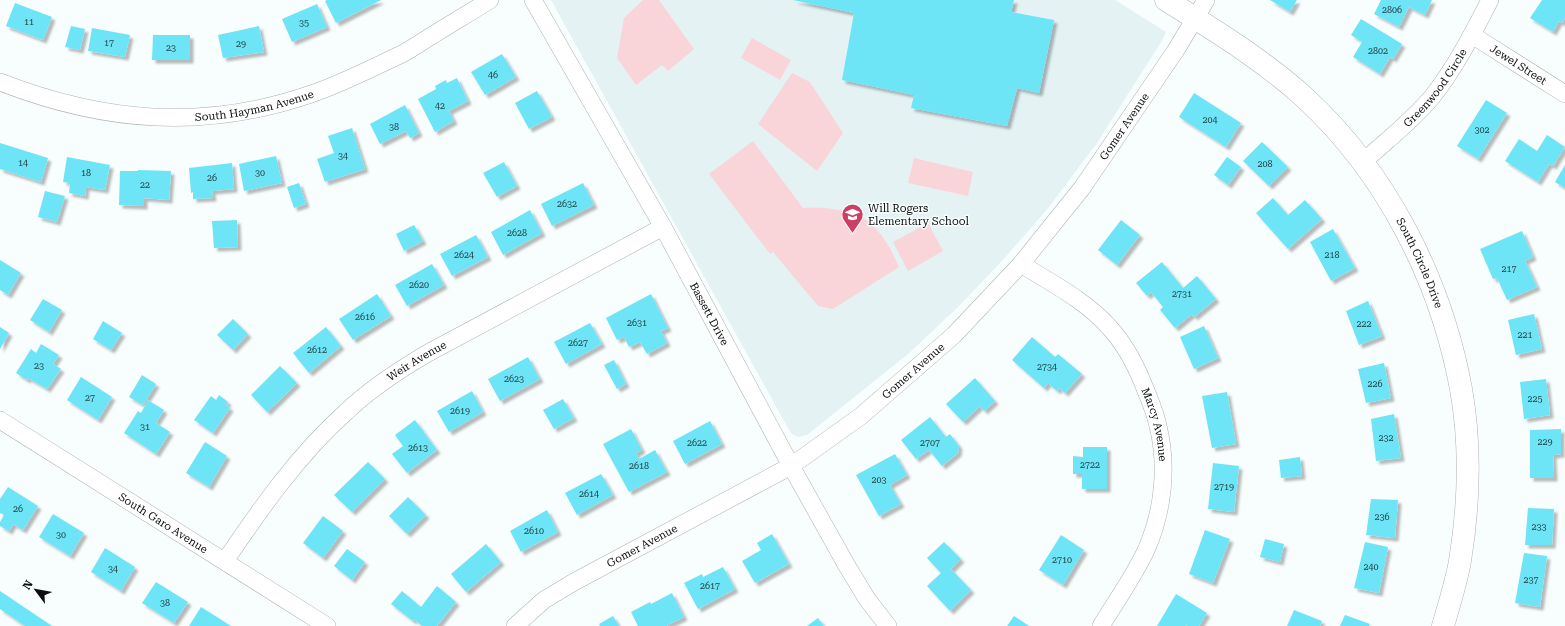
<svg xmlns="http://www.w3.org/2000/svg" width="1565" height="626" font-family="'Roboto Serif',serif">
  <style>
    .built { fill: #e4f2f4 }
    .green { fill: #f9d5da }
    .building { fill: #6ee5f7; filter: url(#shadow) }
    .lines { fill: none; stroke-linecap: round; stroke-linejoin: round }
    .street-casing { stroke: #aeb2b2; stroke-width: 18 }
    .primary-casing { stroke: #aeb2b2; stroke-width: 23 }
    .street { stroke: #fff; stroke-width: 17 }
    .primary { stroke: #fff; stroke-width: 22 }
    .labels { text-anchor: middle; dominant-baseline: central; stroke-width: 3; stroke-linejoin: round; paint-order: stroke }
    .number-label { font-size: 9px; fill: #244448 }
    .street-label { font-size: 11px; fill: #0c0e0e; stroke: #f8fdfd }
    .poi-label { font-size: 11px; fill: #0c0e0e; stroke: #f8fdfd; text-anchor: start }
  </style>
  <defs>
    <filter id="shadow"><feDropShadow dx="3.5" dy="3.5" stdDeviation="1" flood-color="#0004"/></filter>
  </defs>
  <rect width="100%" height="100%" fill="#f8fdfd"/>
  <path class="built" d="M 551,0 L 1115,0 L 1166,32 L 1163,39 L 1097,143 L 1049,207 L 1002,261 L 956,309 L 908,354 L 807,435 L 798,437 L 792,434 L 788,428 Z"/>
  <path class="green" d="M 643,0 L 659,0 L 694,49 L 668,71 L 662,65 L 636,85 L 617,58 L 624,18 Z
    M 752,38 L 791,60 L 780,80 L 741,58 Z
    M 792,73 L 810,82 L 843,133 L 817,171 L 758,124 Z
    M 753,141 L 803,208 C 823,206 855,210 871,224 C 884,236 892,251 899,267 L 833,309 L 818,306 L 773,252 L 770,254 L 709,174 Z
    M 914,158 L 973,172 L 968,196 L 908,183 Z
    M 928,223 L 943,251 L 908,271 L 893,242 Z"/>
  <path class="building" d="M 327,0 L 381,0 L 336,23 L 325,1 Z
    M 793,0 L 1014,0 L 1011,12 L 1054,20 L 1039,93 L 1017,88 L 1007,126 L 911,108 L 914,95 L 842,80 L 854,13 Z
    M 1270,0 L 1297,0 L 1290,12 Z
    M 1381,0 L 1432,0 L 1425,15 L 1409,7 L 1399,27 L 1374,14 Z
    M 1542,0 L 1565,0 L 1565,18 L 1562,23 L 1559,21 L 1553,32 L 1530,18 Z
    M 15,3 L 52,17 L 43,40 L 6,26 Z
    M 317,4 L 327,27 L 292,42 L 282,19 Z
    M 1361,19 L 1402,44 L 1393,59 L 1390,57 L 1380,74 L 1353,57 L 1362,42 L 1351,35 Z
    M 71,26 L 85,29 L 80,50 L 65,47 Z
    M 259,26 L 264,52 L 223,58 L 218,35 Z
    M 92,28 L 130,35 L 125,57 L 88,51 Z
    M 153,35 L 190,35 L 190,60 L 152,60 Z
    M 502,54 L 516,77 L 485,95 L 471,72 Z
    M 457,78 L 468,101 L 449,111 L 454,121 L 435,132 L 418,99 L 436,89 L 435,86 L 446,80 L 447,83 Z
    M 537,91 L 552,117 L 529,129 L 515,103 Z
    M 1194,93 L 1241,123 L 1226,147 L 1179,117 Z
    M 1486,100 L 1507,113 L 1478,159 L 1457,146 Z
    M 405,105 L 419,133 L 410,138 L 406,131 L 380,144 L 370,124 Z
    M 352,128 L 365,169 L 325,182 L 317,159 L 334,153 L 328,136 Z
    M 1547,135 L 1565,147 L 1553,166 L 1549,164 L 1538,182 L 1505,161 L 1519,139 L 1537,151 Z
    M 1262,142 L 1288,167 L 1269,186 L 1243,161 Z
    M 0,143 L 48,158 L 41,182 L 0,169 Z
    M 276,156 L 282,183 L 244,191 L 239,164 Z
    M 67,157 L 110,165 L 105,190 L 86,187 L 85,196 L 69,193 L 70,183 L 63,182 Z
    M 1227,157 L 1241,167 L 1228,185 L 1214,175 Z
    M 504,162 L 517,186 L 497,197 L 483,173 Z
    M 232,163 L 234,189 L 212,191 L 213,198 L 193,199 L 193,192 L 191,193 L 189,168 Z
    M 1565,165 L 1565,188 L 1555,182 Z
    M 138,170 L 171,171 L 169,200 L 144,198 L 144,206 L 119,205 L 120,171 L 138,171 Z
    M 299,183 L 306,204 L 294,208 L 287,187 Z
    M 583,183 L 594,205 L 552,226 L 541,204 Z
    M 45,191 L 65,196 L 57,222 L 38,217 Z
    M 1273,198 L 1288,215 L 1305,200 L 1322,219 L 1288,249 L 1256,213 Z
    M 530,210 L 542,233 L 503,255 L 491,232 Z
    M 237,220 L 238,247 L 214,248 L 212,221 Z
    M 1121,220 L 1140,235 L 1117,265 L 1098,250 Z
    M 414,225 L 423,241 L 404,251 L 396,234 Z
    M 1333,229 L 1355,268 L 1331,281 L 1310,242 Z
    M 1522,231 L 1533,257 L 1525,261 L 1537,287 L 1507,300 L 1497,278 L 1493,279 L 1480,249 Z
    M 476,235 L 488,257 L 452,276 L 440,254 Z
    M 0,260 L 21,273 L 8,295 L 0,290 Z
    M 1162,262 L 1183,288 L 1197,276 L 1216,299 L 1194,317 L 1192,314 L 1175,328 L 1160,310 L 1163,307 L 1151,292 L 1147,296 L 1136,283 Z
    M 432,264 L 444,285 L 407,306 L 395,285 Z
    M 377,294 L 391,316 L 353,340 L 339,319 Z
    M 651,294 L 668,328 L 661,331 L 667,343 L 647,354 L 640,342 L 629,347 L 624,337 L 617,340 L 606,318 Z
    M 43,299 L 62,310 L 49,332 L 30,320 Z
    M 1368,301 L 1382,336 L 1359,345 L 1346,311 Z
    M 1534,314 L 1542,349 L 1516,355 L 1508,320 Z
    M 233,319 L 248,334 L 233,350 L 217,335 Z
    M 103,321 L 122,333 L 111,350 L 93,339 Z
    M 590,323 L 602,344 L 566,364 L 554,342 Z
    M 1204,326 L 1218,358 L 1194,369 L 1180,337 Z
    M 0,327 L 9,333 L 0,349 Z
    M 326,327 L 341,346 L 309,373 L 293,353 Z
    M 1032,337 L 1055,357 L 1058,354 L 1082,374 L 1065,393 L 1059,388 L 1057,391 L 1048,383 L 1044,388 L 1012,360 Z
    M 41,344 L 59,355 L 53,364 L 61,369 L 47,389 L 28,378 L 27,380 L 16,373 L 31,349 L 36,353 Z
    M 528,357 L 540,379 L 500,401 L 488,379 Z
    M 614,360 L 626,384 L 617,389 L 604,365 Z
    M 1384,363 L 1391,398 L 1366,403 L 1358,369 Z
    M 280,366 L 297,383 L 267,412 L 251,395 Z
    M 142,375 L 156,384 L 143,405 L 129,397 Z
    M 81,377 L 112,397 L 98,420 L 67,400 Z
    M 975,378 L 995,401 L 984,411 L 980,406 L 963,422 L 946,404 Z
    M 1546,379 L 1550,415 L 1524,419 L 1520,382 Z
    M 472,391 L 483,412 L 449,432 L 437,411 Z
    M 1227,392 L 1236,444 L 1212,448 L 1202,396 Z
    M 219,395 L 228,402 L 226,405 L 230,408 L 213,433 L 194,420 L 211,396 L 216,400 Z
    M 563,399 L 574,418 L 554,429 L 543,410 Z
    M 148,400 L 164,410 L 156,423 L 170,432 L 156,454 L 124,433 L 138,411 L 141,413 Z
    M 1394,414 L 1401,458 L 1376,461 L 1371,419 Z
    M 930,417 L 946,437 L 950,434 L 959,446 L 958,453 L 942,466 L 929,450 L 916,459 L 901,440 Z
    M 415,420 L 437,450 L 407,473 L 392,454 L 403,446 L 395,435 Z
    M 710,421 L 722,444 L 685,464 L 673,441 Z
    M 631,429 L 642,450 L 636,453 L 639,459 L 655,450 L 667,472 L 629,492 L 603,444 Z
    M 1561,429 L 1561,454 L 1553,455 L 1554,478 L 1530,478 L 1530,430 Z
    M 205,442 L 227,456 L 209,487 L 186,473 Z
    M 1083,447 L 1107,447 L 1107,489 L 1082,489 L 1082,474 L 1073,474 L 1073,456 L 1083,457 Z
    M 895,454 L 907,475 L 890,485 L 901,504 L 879,516 L 856,475 Z
    M 1300,457 L 1302,476 L 1281,478 L 1279,460 Z
    M 368,462 L 385,479 L 352,512 L 334,495 Z
    M 1213,463 L 1239,466 L 1234,512 L 1208,509 Z
    M 601,474 L 613,495 L 577,515 L 565,493 Z
    M 8,487 L 38,506 L 23,530 L 13,524 L 9,531 L 0,526 L 0,522 L 4,515 L 0,513 L 0,499 Z
    M 408,497 L 426,515 L 407,534 L 389,516 Z
    M 1371,499 L 1398,500 L 1395,538 L 1366,535 Z
    M 1528,508 L 1554,509 L 1552,545 L 1525,545 Z
    M 547,510 L 558,532 L 521,552 L 510,531 Z
    M 53,514 L 84,533 L 70,556 L 39,537 Z
    M 323,516 L 343,531 L 323,558 L 303,543 Z
    M 1205,530 L 1230,539 L 1213,583 L 1189,574 Z
    M 772,534 L 789,564 L 755,583 L 742,561 L 761,550 L 757,543 Z
    M 1061,535 L 1084,550 L 1063,585 L 1039,570 Z
    M 1265,539 L 1284,544 L 1280,562 L 1260,557 Z
    M 944,542 L 961,559 L 951,569 L 971,590 L 950,611 L 927,586 L 941,573 L 927,558 Z
    M 1365,542 L 1388,547 L 1379,593 L 1354,588 Z
    M 486,544 L 501,562 L 466,592 L 451,574 Z
    M 105,548 L 135,567 L 121,591 L 91,572 Z
    M 347,549 L 365,562 L 352,580 L 334,566 Z
    M 1524,553 L 1547,556 L 1540,607 L 1515,603 Z
    M 723,567 L 735,589 L 698,609 L 684,583 L 702,574 L 703,577 Z
    M 156,582 L 188,602 L 174,623 L 142,603 Z
    M 437,586 L 456,602 L 437,626 L 422,626 L 414,619 L 413,621 L 391,604 L 402,591 L 421,607 Z
    M 0,591 L 52,626 L 25,626 L 0,609 Z
    M 672,593 L 684,617 L 666,626 L 638,626 L 631,612 L 650,602 L 651,604 Z
    M 1176,594 L 1207,613 L 1199,626 L 1188,626 L 1186,625 L 1185,626 L 1157,626 Z
    M 201,607 L 231,626 L 189,626 Z
    M 1294,610 L 1322,621 L 1320,626 L 1287,626 Z
    M 1345,615 L 1370,624 L 1369,626 L 1340,626 Z
    M 613,616 L 619,626 L 600,626 L 599,624 Z
    M 1014,616 L 1029,626 L 1007,626 Z
    M 818,618 L 824,626 L 807,626 Z"/>
  <g class="lines">
    <defs>
      <g id="street">
        <path id="s1" d="M 533,0 L 663,227 L 791,466 L 847,566 L 867,599 L 888,626"/>
        <path id="s2" d="M 1472,35 L 1565,94"/>
        <path id="s3" d="M 0,82 C 105,123 206,131 314,93 C 343,83 374,67 402,54 C 413,48 423,41 433,35 C 452,23 471,12 490,0"/>
        <path id="s4" d="M 1363,162 C 1386,141 1412,121 1432,97 C 1455,68 1473,33 1490,0"/>
        <path id="s5" d="M 1021,264 C 1051,283 1085,300 1109,327 C 1124,343 1134,362 1142,381 C 1148,396 1155,411 1158,426 C 1168,466 1163,511 1147,548 C 1135,575 1116,601 1101,626"/>
        <path id="s6" d="M 0,420 L 327,626"/>
        <path id="s7" d="M 225,561 C 261,508 298,455 346,412 C 370,389 399,370 428,353 L 663,227"/>
        <path id="s8" d="M 515,626 L 544,600 L 574,582 L 791,466 L 861,416 L 954,335 L 1021,264 L 1082,188 L 1176,50 L 1206,0"/>
      </g>
      <g id="primary">
        <path id="s9" d="M 1166,0 C 1214,30 1262,59 1304,97 C 1386,172 1441,280 1461,389 C 1471,445 1469,505 1460,561 C 1456,583 1449,605 1443,626"/>
      </g>
    </defs>
    <use href="#street" class="street-casing"/>
    <use href="#primary" class="primary-casing"/>
    <use href="#street" class="street"/>
    <use href="#primary" class="primary"/>
  </g>
  <defs>
    <symbol id="school-pin" viewBox="-11 -11 22 30"><path d="M0 17L-7.5 6A9.5 9.5 0 1 1 7.5 6Z" fill="#cd3f64" stroke="#f8fdfd"/><path d="M0-5L7-2L0 1L-7-2ZM-4 1L0 2.5L4 1V4Q0 6-4 4Z" fill="#fff"/></symbol>
  </defs>
  <g fill-rule="evenodd">
    <use href="#school-pin" x="840" y="202" width="25" height="34"/>
  </g>
  <g class="labels">
    <g class="number-label">
      <text x="1392" y="10">2806</text>
      <text x="29" y="22">11</text>
      <text x="304" y="23">35</text>
      <text x="109" y="43">17</text>
      <text x="241" y="44">29</text>
      <text x="171" y="48">23</text>
      <text x="1378" y="51">2802</text>
      <text x="493" y="75">46</text>
      <text x="440" y="106">42</text>
      <text x="1210" y="120">204</text>
      <text x="394" y="127">38</text>
      <text x="1482" y="130">302</text>
      <text x="343" y="156">34</text>
      <text x="23" y="163">14</text>
      <text x="1265" y="164">208</text>
      <text x="86" y="173">18</text>
      <text x="260" y="173">30</text>
      <text x="212" y="178">26</text>
      <text x="145" y="185">22</text>
      <text x="567" y="204">2632</text>
      <text x="517" y="233">2628</text>
      <text x="464" y="255">2624</text>
      <text x="1332" y="255">218</text>
      <text x="1509" y="269">217</text>
      <text x="419" y="285">2620</text>
      <text x="1182" y="294">2731</text>
      <text x="365" y="317">2616</text>
      <text x="637" y="323">2631</text>
      <text x="1364" y="324">222</text>
      <text x="1525" y="335">221</text>
      <text x="578" y="343">2627</text>
      <text x="317" y="350">2612</text>
      <text x="39" y="366">23</text>
      <text x="1047" y="367">2734</text>
      <text x="514" y="379">2623</text>
      <text x="1375" y="384">226</text>
      <text x="90" y="398">27</text>
      <text x="1535" y="399">225</text>
      <text x="460" y="411">2619</text>
      <text x="145" y="427">31</text>
      <text x="1386" y="438">232</text>
      <text x="1545" y="442">229</text>
      <text x="697" y="443">2622</text>
      <text x="930" y="443">2707</text>
      <text x="418" y="448">2613</text>
      <text x="1090" y="465">2722</text>
      <text x="639" y="466">2618</text>
      <text x="879" y="480">203</text>
      <text x="1224" y="487">2719</text>
      <text x="589" y="494">2614</text>
      <text x="18" y="509">26</text>
      <text x="1382" y="517">236</text>
      <text x="1539" y="527">233</text>
      <text x="534" y="531">2610</text>
      <text x="61" y="535">30</text>
      <text x="1062" y="560">2710</text>
      <text x="1371" y="567">240</text>
      <text x="113" y="569">34</text>
      <text x="1531" y="580">237</text>
      <text x="710" y="586">2617</text>
      <text x="165" y="603">38</text>
    </g>
    <g class="street-label">
      <text stroke="none"><textPath href="#s2" startOffset="55">Jewel Street</textPath></text>
      <text stroke="none"><textPath href="#s4" startOffset="104">Greenwood Circle</textPath></text>
      <text stroke="none"><textPath href="#s3" startOffset="260">South Hayman Avenue</textPath></text>
      <text stroke="none"><textPath href="#s8" startOffset="799">Gomer Avenue</textPath></text>
      <text stroke="none"><textPath href="#s9" startOffset="373">South Circle Drive</textPath></text>
      <text stroke="none"><textPath href="#s1" startOffset="360">Bassett Drive</textPath></text>
      <text stroke="none"><textPath href="#s7" startOffset="280">Weir Avenue</textPath></text>
      <text stroke="none"><textPath href="#s8" startOffset="475">Gomer Avenue</textPath></text>
      <text stroke="none"><textPath href="#s5" startOffset="218">Marcy Avenue</textPath></text>
      <text stroke="none"><textPath href="#s6" startOffset="193">South Garo Avenue</textPath></text>
      <text stroke="none"><textPath href="#s8" startOffset="151">Gomer Avenue</textPath></text>
    </g>
    <g class="poi-label">
      <text x="868" y="208">Will Rogers<tspan x="868" dy="13">Elementary School</tspan></text>
    </g>
  </g>
  <g transform="translate(36 590) rotate(302)" stroke="#f8fdfd" stroke-width="3" paint-order="stroke">
  <path d="M0-3L7 15L0 10L-7 15Z" fill="#0c0e0e"/>
  <text y="-6" font-size="11" font-weight="bold" text-anchor="middle" fill="#0c0e0e">N</text>
  </g>
</svg>
